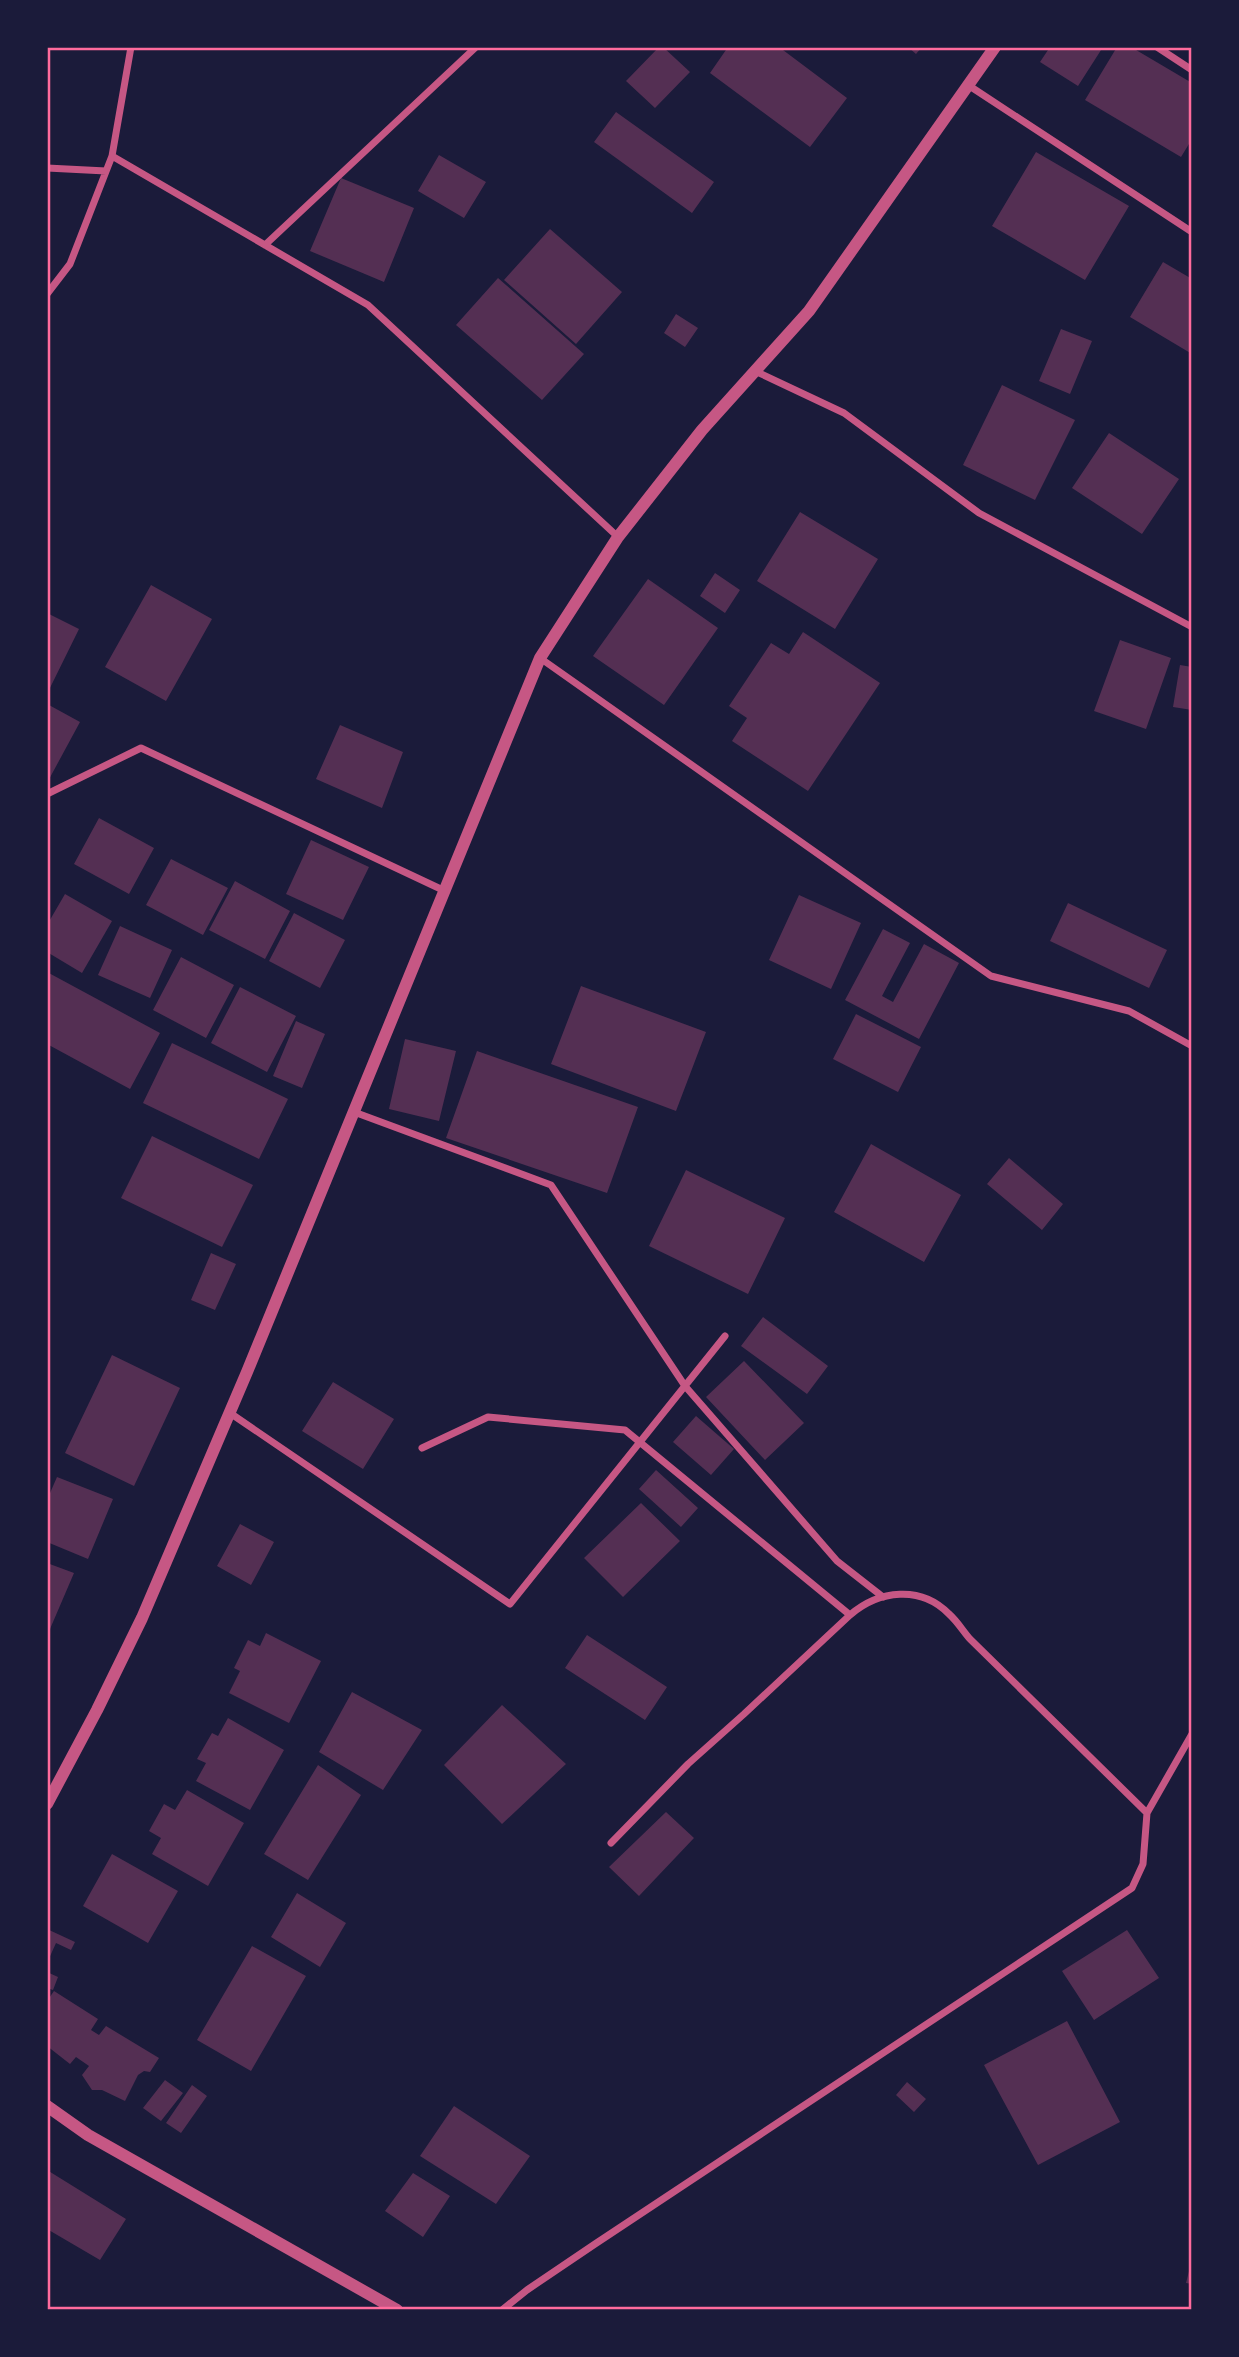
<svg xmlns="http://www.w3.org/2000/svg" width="1239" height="2357" font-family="Helvetica,sans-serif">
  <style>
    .building { fill: #542f53 }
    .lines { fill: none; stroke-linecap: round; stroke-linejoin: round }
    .minor { stroke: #c65784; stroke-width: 7 }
    .tertiary { stroke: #c65784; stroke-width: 12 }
    .neatline { fill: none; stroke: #ff6b9d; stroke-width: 2.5 }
  </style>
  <rect width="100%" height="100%" fill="#1b1b3a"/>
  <path class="building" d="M 659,47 L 663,47 L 690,72 L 655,108 L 626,81 Z
    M 728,47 L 779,47 L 847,98 L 810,147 L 710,73 Z
    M 908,47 L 922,47 L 916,54 Z
    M 1050,47 L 1103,47 L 1078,86 L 1040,62 Z
    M 1117,47 L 1131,47 L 1192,83 L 1192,139 L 1181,157 L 1085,100 Z
    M 616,112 L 714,182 L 692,213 L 594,142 Z
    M 1036,152 L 1129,206 L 1085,280 L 992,226 Z
    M 439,155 L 486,182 L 464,218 L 418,191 Z
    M 341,178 L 414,208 L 384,282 L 310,251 Z
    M 550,229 L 622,292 L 576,344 L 504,280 Z
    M 1163,262 L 1192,279 L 1192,354 L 1130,317 Z
    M 498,278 L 584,354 L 542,400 L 456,325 Z
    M 676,314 L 698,328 L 685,347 L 664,333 Z
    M 1061,329 L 1092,341 L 1070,394 L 1039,381 Z
    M 1002,385 L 1075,420 L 1035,500 L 963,465 Z
    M 1109,433 L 1179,479 L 1142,534 L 1072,488 Z
    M 800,512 L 878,559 L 835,629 L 757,581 Z
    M 715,573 L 740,590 L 725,613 L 700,596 Z
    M 648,579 L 718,628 L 664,705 L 593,656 Z
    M 151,585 L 212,619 L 166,701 L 105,667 Z
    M 47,613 L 79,629 L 47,694 Z
    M 803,632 L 880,683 L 808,791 L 732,741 L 747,718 L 729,706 L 771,643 L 789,654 Z
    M 1120,640 L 1171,658 L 1146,729 L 1094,711 Z
    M 1180,665 L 1192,667 L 1192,710 L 1173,707 Z
    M 49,705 L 80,722 L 47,783 L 47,709 Z
    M 340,725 L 403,752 L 382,808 L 316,779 Z
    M 99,818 L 154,848 L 129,894 L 74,864 Z
    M 311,840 L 369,867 L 343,920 L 286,894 Z
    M 171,859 L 228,888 L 203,935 L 146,905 Z
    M 235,881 L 290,911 L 265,959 L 209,930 Z
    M 65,894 L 112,921 L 82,973 L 47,952 L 47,925 Z
    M 799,895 L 861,923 L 831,989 L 769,960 Z
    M 1068,903 L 1167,950 L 1149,988 L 1050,941 Z
    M 294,913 L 345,940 L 320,988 L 269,961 Z
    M 120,926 L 172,950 L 150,998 L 98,975 Z
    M 883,929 L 910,943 L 882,996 L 893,1002 L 924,944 L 959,963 L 919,1039 L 845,1000 Z
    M 181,957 L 234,985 L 206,1038 L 153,1010 Z
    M 47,972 L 160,1033 L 130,1089 L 47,1044 Z
    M 581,986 L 706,1032 L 676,1111 L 551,1064 Z
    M 240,987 L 296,1016 L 267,1072 L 211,1043 Z
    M 856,1014 L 921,1047 L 898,1092 L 833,1059 Z
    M 296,1021 L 325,1034 L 302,1088 L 273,1076 Z
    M 405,1039 L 456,1051 L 439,1121 L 389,1109 Z
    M 172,1043 L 288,1099 L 259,1159 L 143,1103 Z
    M 477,1051 L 638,1107 L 607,1193 L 446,1138 Z
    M 152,1136 L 253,1185 L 222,1247 L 121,1198 Z
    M 871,1144 L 961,1195 L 924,1262 L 834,1212 Z
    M 1009,1158 L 1063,1204 L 1042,1230 L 987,1184 Z
    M 686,1170 L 785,1218 L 748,1294 L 649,1246 Z
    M 211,1253 L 236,1264 L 215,1310 L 191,1300 Z
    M 763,1317 L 828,1366 L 807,1394 L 741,1346 Z
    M 112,1355 L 180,1388 L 134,1486 L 65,1453 Z
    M 744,1361 L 804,1423 L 765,1460 L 706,1397 Z
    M 333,1382 L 394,1419 L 363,1469 L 302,1431 Z
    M 696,1416 L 734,1449 L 711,1475 L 673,1442 Z
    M 656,1470 L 698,1508 L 681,1527 L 639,1489 Z
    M 57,1477 L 113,1499 L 88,1559 L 47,1542 L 47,1500 Z
    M 641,1503 L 680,1541 L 623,1597 L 584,1558 Z
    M 240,1524 L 274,1542 L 251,1585 L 217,1566 Z
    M 47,1563 L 74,1573 L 47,1636 Z
    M 266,1633 L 321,1661 L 289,1723 L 229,1693 L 240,1671 L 234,1668 L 248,1640 L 260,1646 Z
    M 587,1635 L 667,1687 L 645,1720 L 565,1668 Z
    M 352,1692 L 422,1730 L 383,1790 L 319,1752 Z
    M 502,1705 L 566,1764 L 502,1824 L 444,1765 Z
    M 228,1718 L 284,1750 L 250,1810 L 196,1781 L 206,1763 L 197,1759 L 212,1733 L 218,1736 Z
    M 318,1765 L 361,1795 L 308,1880 L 264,1854 Z
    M 187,1790 L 244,1823 L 208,1886 L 152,1854 L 161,1838 L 149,1831 L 164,1804 L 175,1810 Z
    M 666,1812 L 694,1838 L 639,1896 L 609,1867 Z
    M 112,1854 L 178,1891 L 148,1943 L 83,1906 Z
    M 297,1893 L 346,1923 L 320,1967 L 271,1937 Z
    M 47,1929 L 75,1942 L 71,1950 L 56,1943 L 47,1963 Z
    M 1127,1930 L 1159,1978 L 1094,2020 L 1062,1971 Z
    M 252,1946 L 306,1976 L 251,2071 L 197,2040 Z
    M 47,1972 L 58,1977 L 53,1990 L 47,1988 Z
    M 54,1991 L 98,2019 L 91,2030 L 99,2035 L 106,2026 L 159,2058 L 150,2072 L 144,2071 L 138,2075 L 125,2101 L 102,2090 L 92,2090 L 82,2075 L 89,2066 L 76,2057 L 70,2064 L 47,2046 L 47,2001 Z
    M 1067,2021 L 1120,2122 L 1038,2165 L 984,2065 Z
    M 165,2080 L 183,2093 L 161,2121 L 143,2108 Z
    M 907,2082 L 926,2099 L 914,2112 L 896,2095 Z
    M 192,2085 L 207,2096 L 181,2133 L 166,2123 Z
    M 454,2106 L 530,2156 L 496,2204 L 420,2156 Z
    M 47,2170 L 126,2219 L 100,2260 L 47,2229 Z
    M 413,2173 L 450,2196 L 423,2237 L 385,2211 Z
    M 1191,2263 L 1192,2264 L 1192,2284 L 1186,2283 Z"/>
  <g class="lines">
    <path class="minor" d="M 1157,47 L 1192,70
      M 968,85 L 1192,232
      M 112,156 L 368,305 L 618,537
      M 47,168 L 106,171
      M 265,245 L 476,47
      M 47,294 L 70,264 L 112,156 L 131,47
      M 755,371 L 844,413 L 979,513 L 1192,627
      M 540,658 L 991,976 L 1129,1011 L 1192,1046
      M 47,794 L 141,748 L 445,891
      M 354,1112 L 551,1185 L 685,1386 L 837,1561 L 883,1597
      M 230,1413 L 510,1604 L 725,1336
      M 422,1448 L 488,1417 L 625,1430 L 850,1615
      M 611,1843 L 688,1764 L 744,1714 L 850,1615 C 879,1590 921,1585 949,1614 C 957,1621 963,1631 970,1639 L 1147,1813
      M 502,2310 L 527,2290 L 595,2244 L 1132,1888 L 1143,1864 L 1147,1813 L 1192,1734"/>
    <path class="tertiary" d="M 47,1804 L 97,1710 L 142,1618 L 247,1372 L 540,658 L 618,537 L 702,430 L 809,311 L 995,47
      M 47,2106 L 88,2135 L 397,2310"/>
  </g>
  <rect width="1239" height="2357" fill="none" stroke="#1b1b3a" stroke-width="98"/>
  <rect x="49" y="49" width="1141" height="2259" class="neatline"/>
</svg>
